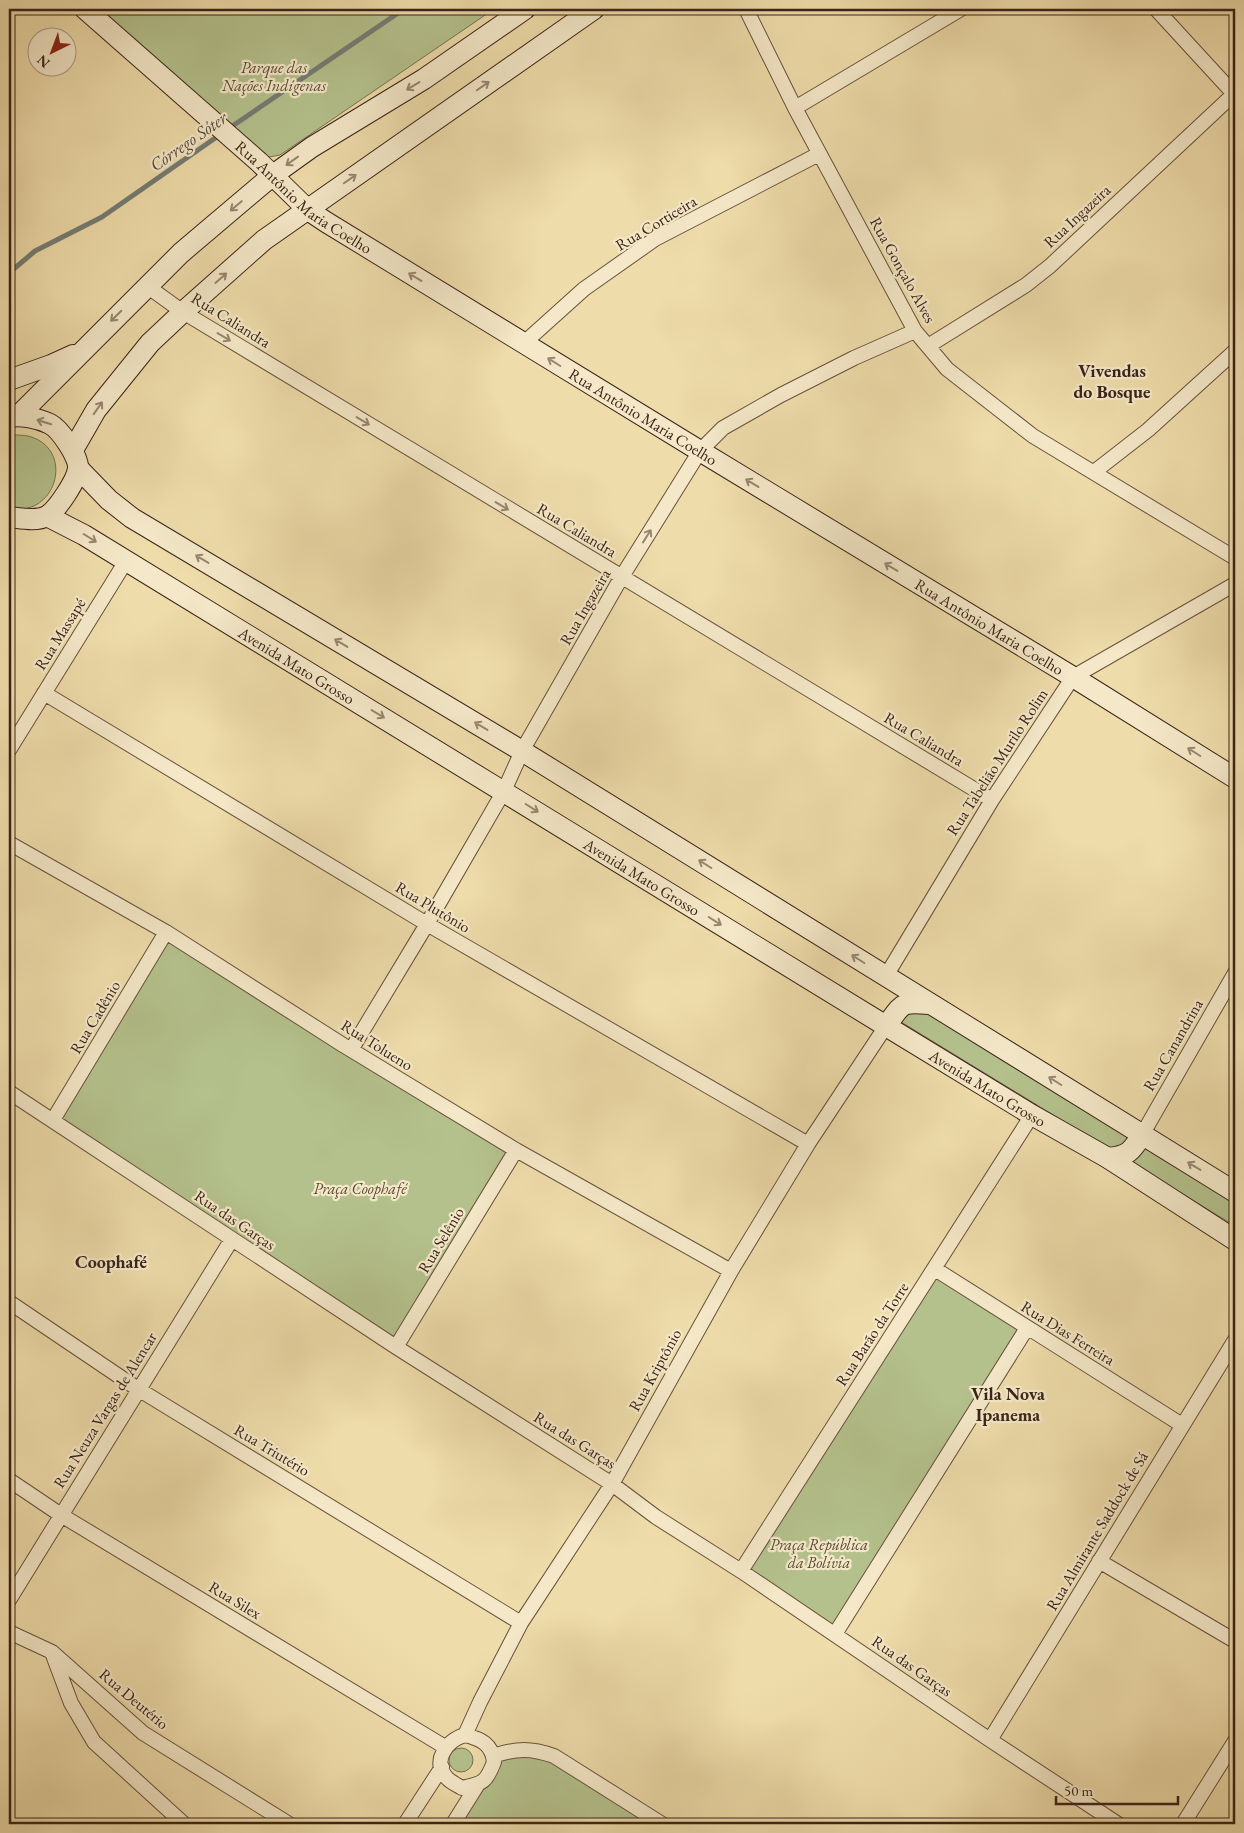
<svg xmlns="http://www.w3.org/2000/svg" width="1244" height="1833" font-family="'EB Garamond',serif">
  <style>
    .green { fill: #b4c18c; stroke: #787252 }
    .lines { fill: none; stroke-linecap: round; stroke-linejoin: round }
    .stream { stroke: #757d74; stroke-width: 5 }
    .street-casing { stroke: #68513c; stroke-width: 16 }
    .secondary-casing { stroke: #3b2318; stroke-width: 22 }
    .street { stroke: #f4e8c8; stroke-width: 14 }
    .secondary { stroke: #f4e8c8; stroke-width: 20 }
    .oneway { stroke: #988670 }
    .labels { text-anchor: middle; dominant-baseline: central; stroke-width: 4.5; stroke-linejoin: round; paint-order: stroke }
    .park-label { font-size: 16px; font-style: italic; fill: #594a35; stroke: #f4e8c8 }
    .street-label { font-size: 16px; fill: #3b2318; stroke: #f4e8c8 }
    .water-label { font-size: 18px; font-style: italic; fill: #53483e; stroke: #f4e8c8 }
    .neighbourhood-label { font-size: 18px; font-weight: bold; fill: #3b2318; stroke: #f4e8c8 }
  </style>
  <rect width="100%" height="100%" fill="#eedcaa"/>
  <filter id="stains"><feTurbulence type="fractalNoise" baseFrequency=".004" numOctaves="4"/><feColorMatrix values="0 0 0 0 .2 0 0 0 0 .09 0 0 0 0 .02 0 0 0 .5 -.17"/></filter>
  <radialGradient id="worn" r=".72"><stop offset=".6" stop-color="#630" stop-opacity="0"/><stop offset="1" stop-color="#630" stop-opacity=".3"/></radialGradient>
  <path class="green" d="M 96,9 L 494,9 L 280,155 L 269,157 L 263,156 Z
    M 12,435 C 17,435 23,435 28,436 C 76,448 57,519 9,508 L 9,437 Z
    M 166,932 L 516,1150 L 396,1347 L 53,1120 Z
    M 902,993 L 1235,1198 L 1235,1226 L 888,1014 Z
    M 935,1269 L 1027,1328 L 835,1634 L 741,1571 Z
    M449 1760a12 12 0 1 1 24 0a12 12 0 1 1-24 0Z
    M 538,1750 L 662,1824 L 453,1824 L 494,1762 Z"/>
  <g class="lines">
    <path class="stream" d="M 228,129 L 404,9
      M 9,273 L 35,251 L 102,217 L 221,134"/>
    <defs>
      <path id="street" d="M 746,9 L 795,108 L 915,331 L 947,369 L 1033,436 L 1235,558
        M 1156,9 L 1235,95
        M 795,108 L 961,9
        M 147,286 L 183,312 L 992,800
        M 524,343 L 584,289 L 655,239 L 819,154
        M 928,346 L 1026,285 L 1050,266 L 1235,93
        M 1094,472 L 1148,430 L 1235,351
        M 44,693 L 427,924 L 808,1144
        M 9,750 L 126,561
        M 9,843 L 166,932 L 343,1045 L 516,1150 L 731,1271
        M 886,976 L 992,800 L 1073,677 L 1235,584
        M 351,1050 L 427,924 L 504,791 L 522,751 L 621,578 L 700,451 L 723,428 L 781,395 L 854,358 L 915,331
        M 9,1092 L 396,1347 L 612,1484 L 656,1517 L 741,1571 L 990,1740 L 1118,1824
        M 53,1120 L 166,932
        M 1142,1135 L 1235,973
        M 935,1269 L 1182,1425
        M 9,1302 L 138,1389 L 521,1623
        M 396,1347 L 516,1150
        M 9,1480 L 61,1515 L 445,1747
        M 1099,1561 L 1235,1641
        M 741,1571 L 1032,1115
        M 9,1600 L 232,1239
        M 9,1632 L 52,1652 L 143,1733 L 289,1824
        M 835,1634 L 1027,1328
        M 53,1655 L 71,1703 L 94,1742 L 184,1824
        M 465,1735 L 480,1702 L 521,1623 L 612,1484 L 731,1271 L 808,1144 L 886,1026
        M 465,1735 C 481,1739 492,1744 494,1762 C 486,1783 483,1783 462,1788 C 457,1785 451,1782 448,1779 C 430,1762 447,1740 465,1735 Z
        M 990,1740 L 1235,1340
        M 493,1756 C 517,1748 531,1748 554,1756 L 662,1824
        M 405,1824 L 442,1767
        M 453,1824 L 478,1784
        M 1183,1824 L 1235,1741"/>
      <g id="secondary">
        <path id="s1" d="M 85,9 L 259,162 L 308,210 L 326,222 L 700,451 L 1073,677 L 1235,778"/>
        <path d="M 9,380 L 51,365 L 73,355"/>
        <path d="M 19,415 L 181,253 L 273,175 L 312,147 L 424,79 L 525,9"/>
        <path d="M 73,450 L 96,410 L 150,343 L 183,312 L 264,240 L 594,9"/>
        <path d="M 78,468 L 109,500 L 132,518 L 522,751 L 1235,1192"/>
        <path id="s2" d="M 47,516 L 84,535 L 886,1026 L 1032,1115 L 1108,1158 L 1235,1240"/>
        <path d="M 9,517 C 20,518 36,522 47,516 C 57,510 77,480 78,468 C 79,457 60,429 50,424 C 38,418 21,415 9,417"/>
        <path d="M 886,1026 C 904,1002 900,1002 930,1004"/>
        <path d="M 1108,1158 C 1128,1156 1131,1152 1142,1135"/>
      </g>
    </defs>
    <use href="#street" class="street-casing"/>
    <use href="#secondary" class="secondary-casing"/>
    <use href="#street" class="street"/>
    <use href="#secondary" class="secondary"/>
  </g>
  <defs><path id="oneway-shaft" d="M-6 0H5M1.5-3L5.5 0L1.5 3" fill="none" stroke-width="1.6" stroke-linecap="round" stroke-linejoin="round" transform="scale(1.25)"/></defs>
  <g class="oneway">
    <use href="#oneway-shaft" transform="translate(413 86) rotate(149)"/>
    <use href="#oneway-shaft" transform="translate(483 86) rotate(-35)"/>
    <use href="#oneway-shaft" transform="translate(292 161) rotate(144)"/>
    <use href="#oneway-shaft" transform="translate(350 179) rotate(-35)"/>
    <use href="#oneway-shaft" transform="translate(236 206) rotate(140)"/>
    <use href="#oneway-shaft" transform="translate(415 277) rotate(-149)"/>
    <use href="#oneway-shaft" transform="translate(221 278) rotate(-41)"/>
    <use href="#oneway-shaft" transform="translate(116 316) rotate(135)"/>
    <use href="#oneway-shaft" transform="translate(224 337) rotate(31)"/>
    <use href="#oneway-shaft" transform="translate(554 362) rotate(-148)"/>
    <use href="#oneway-shaft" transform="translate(98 408) rotate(-55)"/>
    <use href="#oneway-shaft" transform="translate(363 421) rotate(31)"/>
    <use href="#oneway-shaft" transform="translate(44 422) rotate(-163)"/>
    <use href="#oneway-shaft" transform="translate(752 483) rotate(-149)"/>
    <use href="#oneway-shaft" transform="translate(502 506) rotate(31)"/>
    <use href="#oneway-shaft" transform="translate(647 536) rotate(-58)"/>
    <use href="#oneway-shaft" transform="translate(90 538) rotate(32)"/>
    <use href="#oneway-shaft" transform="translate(202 559) rotate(-149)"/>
    <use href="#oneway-shaft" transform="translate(891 567) rotate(-149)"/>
    <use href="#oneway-shaft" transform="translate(341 643) rotate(-149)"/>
    <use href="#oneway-shaft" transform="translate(378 714) rotate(31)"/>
    <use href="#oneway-shaft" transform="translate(481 726) rotate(-149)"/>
    <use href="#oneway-shaft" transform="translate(1194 752) rotate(-148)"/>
    <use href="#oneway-shaft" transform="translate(532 808) rotate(32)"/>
    <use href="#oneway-shaft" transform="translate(705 864) rotate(-148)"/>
    <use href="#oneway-shaft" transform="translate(715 921) rotate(32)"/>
    <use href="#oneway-shaft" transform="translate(858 959) rotate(-148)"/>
    <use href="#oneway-shaft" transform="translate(1055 1081) rotate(-148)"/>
    <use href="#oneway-shaft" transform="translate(1194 1166) rotate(-149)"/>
  </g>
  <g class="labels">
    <g class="park-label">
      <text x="274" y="67">Parque das<tspan x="274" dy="18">Nações Indígenas</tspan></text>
      <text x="360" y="1188">Praça Coophafé</text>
      <text x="819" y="1544">Praça República<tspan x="819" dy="18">da Bolívia</tspan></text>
    </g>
    <g class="street-label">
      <text stroke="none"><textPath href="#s1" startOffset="289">Rua Antônio Maria Coelho</textPath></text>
      <text transform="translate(1077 216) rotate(-43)">Rua Ingazeira</text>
      <text transform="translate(656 223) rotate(-31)">Rua Corticeira</text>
      <text transform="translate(903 270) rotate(61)">Rua Gonçalo Alves</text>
      <text transform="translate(231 320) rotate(32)">Rua Caliandra</text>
      <text stroke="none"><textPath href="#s1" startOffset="694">Rua Antônio Maria Coelho</textPath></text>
      <text transform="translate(577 530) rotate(31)">Rua Caliandra</text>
      <text transform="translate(585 607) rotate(-60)">Rua Ingazeira</text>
      <text stroke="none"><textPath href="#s1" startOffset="1099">Rua Antônio Maria Coelho</textPath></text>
      <text transform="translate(60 634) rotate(-58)">Rua Massapé</text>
      <text stroke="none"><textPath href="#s2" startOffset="291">Avenida Mato Grosso</textPath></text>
      <text transform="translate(924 739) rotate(31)">Rua Caliandra</text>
      <text transform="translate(997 762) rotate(-57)">Rua Tabelião Murilo Rolim</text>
      <text stroke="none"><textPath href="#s2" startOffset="696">Avenida Mato Grosso</textPath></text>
      <text transform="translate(433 907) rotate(31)">Rua Plutônio</text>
      <text transform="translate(95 1017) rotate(-59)">Rua Cadênio</text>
      <text transform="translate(377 1045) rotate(32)">Rua Tolueno</text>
      <text transform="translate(1173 1045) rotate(-60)">Rua Canandrina</text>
      <text stroke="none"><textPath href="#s2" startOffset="1101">Avenida Mato Grosso</textPath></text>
      <text transform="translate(235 1220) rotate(34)">Rua das Garças</text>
      <text transform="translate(441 1240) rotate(-59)">Rua Selênio</text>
      <text transform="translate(1068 1333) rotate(32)">Rua Dias Ferreira</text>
      <text transform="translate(872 1334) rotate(-57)">Rua Barão da Torre</text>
      <text transform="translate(655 1370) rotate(-61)">Rua Kriptônio</text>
      <text transform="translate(105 1410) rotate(-58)">Rua Neuza Vargas de Alencar</text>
      <text transform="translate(575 1440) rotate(32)">Rua das Garças</text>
      <text transform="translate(272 1450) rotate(31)">Rua Triutério</text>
      <text transform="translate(1097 1531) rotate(-59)">Rua Almirante Saddock de Sá</text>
      <text transform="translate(235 1600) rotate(31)">Rua Silex</text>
      <text transform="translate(912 1666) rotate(35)">Rua das Garças</text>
      <text transform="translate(134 1699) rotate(40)">Rua Deutério</text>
    </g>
    <g class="water-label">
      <text transform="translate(188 141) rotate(-35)">Córrego Sóter</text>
    </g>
    <g class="neighbourhood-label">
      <text x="1112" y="370">Vivendas<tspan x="1112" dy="21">do Bosque</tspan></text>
      <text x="111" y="1261">Coophafé</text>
      <text x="1008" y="1393">Vila Nova<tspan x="1008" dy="21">Ipanema</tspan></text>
    </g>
  </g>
  <rect width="1244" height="1833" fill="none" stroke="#eedcaa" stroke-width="30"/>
  <rect x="10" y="10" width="1224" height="1813" fill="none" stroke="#3b2318" stroke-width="2.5"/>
  <rect x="15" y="15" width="1214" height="1803" fill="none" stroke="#3b2318"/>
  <g transform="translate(52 52) rotate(222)"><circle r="24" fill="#f4e8c8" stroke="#aa9982"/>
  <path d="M0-4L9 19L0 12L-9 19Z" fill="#8f2418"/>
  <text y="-8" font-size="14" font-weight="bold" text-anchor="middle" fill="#3b2318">N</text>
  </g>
  <path d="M1056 1796v8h122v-8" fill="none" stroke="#3b2318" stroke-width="2.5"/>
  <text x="1064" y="1796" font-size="15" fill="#3b2318" stroke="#f4e8c8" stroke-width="4" paint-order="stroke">50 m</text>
  <rect width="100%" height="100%" filter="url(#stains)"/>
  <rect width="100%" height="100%" fill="url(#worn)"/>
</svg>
